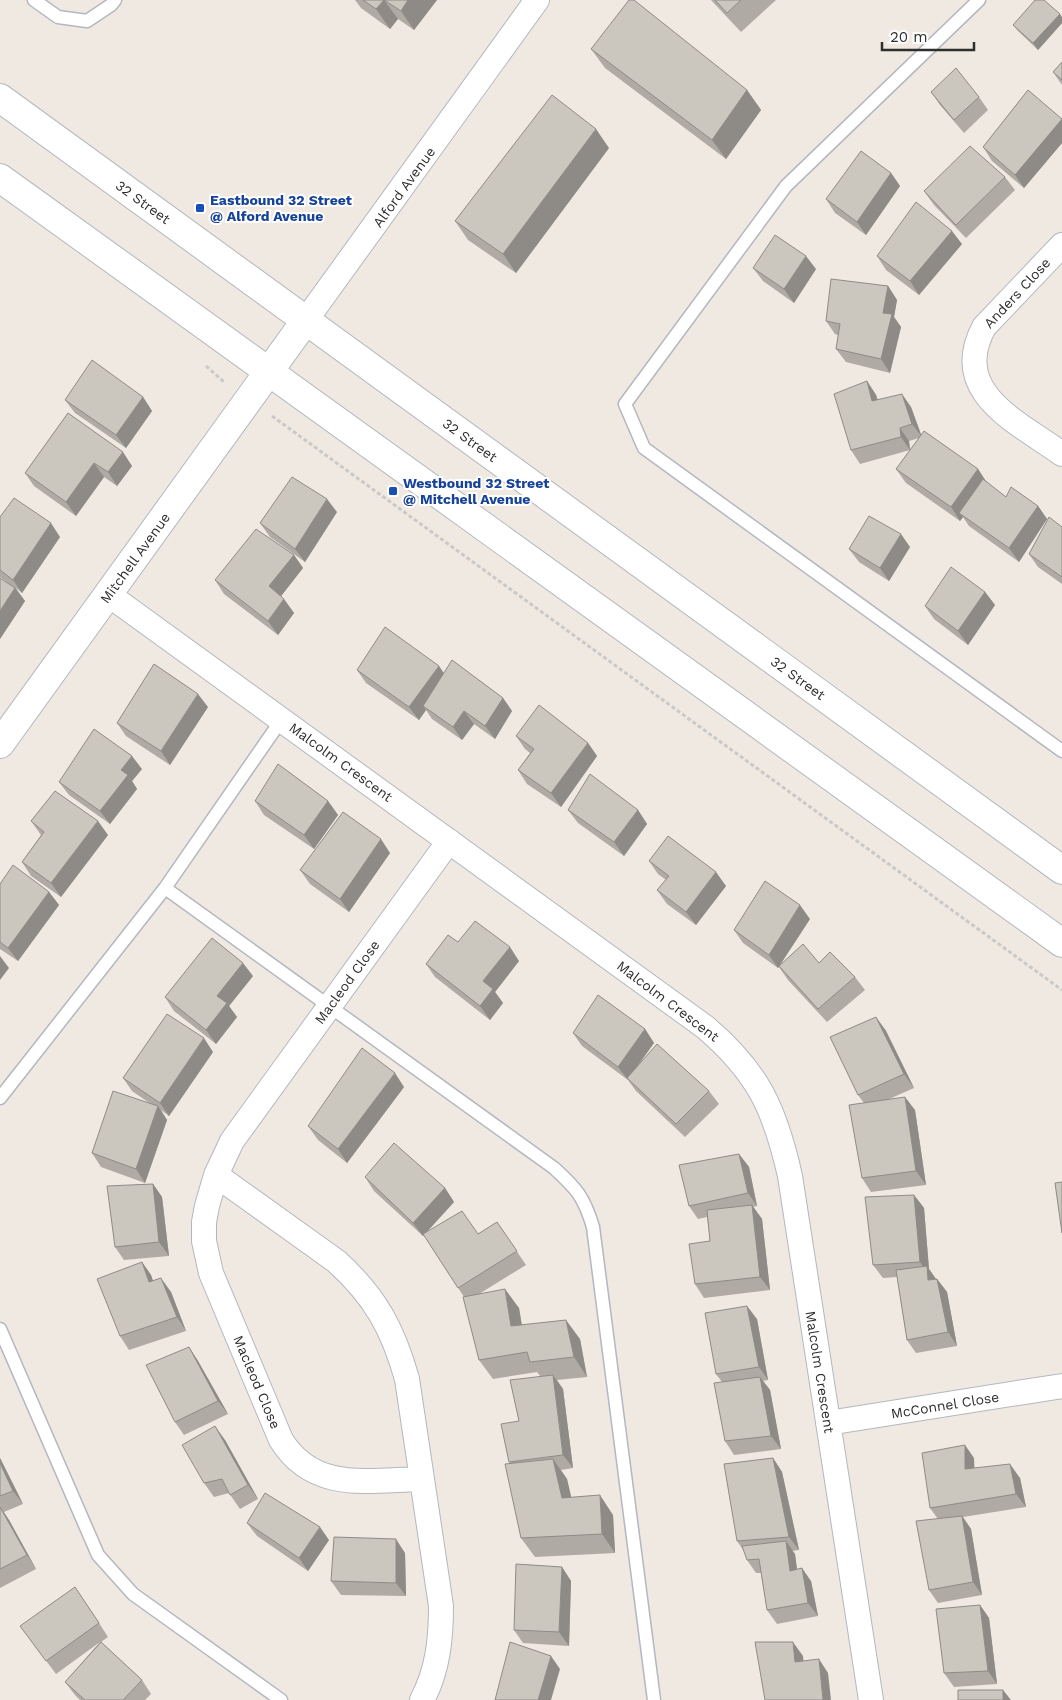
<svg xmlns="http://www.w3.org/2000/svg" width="1062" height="1700" font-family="'Work Sans',sans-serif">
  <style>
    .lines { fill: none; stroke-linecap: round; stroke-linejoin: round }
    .lane-casing { stroke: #b4b7c1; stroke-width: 15 }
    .street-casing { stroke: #b4b7c1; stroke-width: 26 }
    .secondary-casing { stroke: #b4b7c1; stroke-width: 30 }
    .path { stroke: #c9c9c9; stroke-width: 3; stroke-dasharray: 4 2.5; stroke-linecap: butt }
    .lane { stroke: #fff; stroke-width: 12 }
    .street { stroke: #fff; stroke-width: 24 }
    .secondary { stroke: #fff; stroke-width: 28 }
    .wall { fill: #afaba4; fill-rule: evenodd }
    .shaded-wall { fill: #8e8b86 }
    .building { fill: #cbc7bf; stroke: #8e8b86 }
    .transit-dot { fill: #1a4fb4; stroke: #fff; stroke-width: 2 }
    .labels { text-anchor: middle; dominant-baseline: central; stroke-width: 4; stroke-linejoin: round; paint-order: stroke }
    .street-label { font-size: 14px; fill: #2e2e2e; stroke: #fff }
    .transit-label { font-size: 14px; font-weight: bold; fill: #164399; stroke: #fff; text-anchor: start }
  </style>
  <rect width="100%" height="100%" fill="#efe9e1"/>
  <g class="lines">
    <defs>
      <path id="lane" d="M 34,0 L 58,17 L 87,21 L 111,5 L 115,0
        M 979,0 L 786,186 L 625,404 L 644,448 L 1062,751
        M 165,888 L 554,1168 C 577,1189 584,1197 593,1227 L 654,1700
        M 0,1098 L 165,888 L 282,719
        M 0,1329 L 98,1555 L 133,1594 L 281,1700"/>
      <path id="street" d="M 1062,245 L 984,327 C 949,393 1018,422 1062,454
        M 306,320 L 537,0
        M 109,595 L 705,1027 C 758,1072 775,1109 790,1176 L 871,1700
        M 216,1175 L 336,1261 C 375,1296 393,1329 407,1379 L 441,1606 C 441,1639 438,1670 422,1700
        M 828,1423 L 1062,1386
        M 422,1479 C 369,1480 314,1493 281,1440 L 211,1273 L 204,1241 L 204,1222 L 207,1206 L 216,1175 L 232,1141 L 449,841"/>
      <path id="secondary" d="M 0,98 L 1062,870
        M 0,178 L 1062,943
        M 0,744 L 306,320"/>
    </defs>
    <use href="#lane" class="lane-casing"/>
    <use href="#street" class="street-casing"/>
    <use href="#secondary" class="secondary-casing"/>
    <path class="path" d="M 206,366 L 224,382
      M 272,416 L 1062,990"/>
    <use href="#lane" class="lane"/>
    <use href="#street" class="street"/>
    <use href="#secondary" class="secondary"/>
  </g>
  <path class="wall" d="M 355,0 L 437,0 L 414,30 L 398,19 L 390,29 L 361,8 Z
    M 711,0 L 776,0 L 741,32 Z
    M 1062,17 L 1062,23 L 1038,50 L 1018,31 L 1013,25 Z
    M 591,49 L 747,90 L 761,110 L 726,159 L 605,68 Z
    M 1062,62 L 1062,85 L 1053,72 Z
    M 1028,90 L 1062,120 L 1062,143 L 1024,188 L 992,161 L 983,147 Z
    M 931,92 L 979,97 L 988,110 L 964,133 L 940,105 Z
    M 609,148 L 516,273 L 468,240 L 455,221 Z
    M 891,173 L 900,186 L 866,235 L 835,213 L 826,199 Z
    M 1005,177 L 1015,190 L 966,238 L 934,205 L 924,191 Z
    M 962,244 L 919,295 L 886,270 L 877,256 Z
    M 753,268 L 816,269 L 794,303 L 763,281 Z
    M 888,286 L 897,300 L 894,317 L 901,327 L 890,373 L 846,362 L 836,349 L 838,335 L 835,334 L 826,321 Z
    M 867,381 L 876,395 L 878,400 L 911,407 L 921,435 L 978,469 L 987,483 L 1006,497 L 1038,506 L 1047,519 L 1019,562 L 969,526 L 963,517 L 960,521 L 906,483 L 896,469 L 910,450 L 860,464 L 851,450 ZM 919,438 L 910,450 L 909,441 Z
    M 143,397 L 152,411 L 126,448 L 75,413 L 65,400 Z
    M 68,413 L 132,466 L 117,486 L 104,477 L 76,516 L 34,486 L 25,473 Z
    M 337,512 L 305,562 L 270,537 L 260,523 Z
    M 0,517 L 60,537 L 22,593 L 16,588 L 25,601 L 0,639 L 0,578 L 11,585 L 0,577 Z
    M 1062,527 L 1062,584 L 1038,567 L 1029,554 Z
    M 910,547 L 889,581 L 859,562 L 849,549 Z
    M 294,555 L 303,568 L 281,596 L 294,613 L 278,635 L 224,594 L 215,580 Z
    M 985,592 L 995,605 L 968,645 L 934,619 L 925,606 Z
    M 357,670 L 444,673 L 503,698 L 512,711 L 495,739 L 474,724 L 462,740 L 432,719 L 426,710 L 419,720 L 366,683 Z
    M 208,707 L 170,765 L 126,736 L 117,723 Z
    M 516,736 L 588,743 L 597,756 L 561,807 L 527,784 L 518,770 L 530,753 L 525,749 Z
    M 142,769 L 132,781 L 137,789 L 110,824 L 69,795 L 59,782 Z
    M 255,801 L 328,801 L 338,815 L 314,849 L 264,815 Z
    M 568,810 L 638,810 L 647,824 L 624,856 L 578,823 Z
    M 31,821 L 108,835 L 61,897 L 31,876 L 22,862 L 41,835 Z
    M 390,853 L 349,912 L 310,884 L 300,870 Z
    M 649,861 L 726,886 L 696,925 L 667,904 L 657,890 L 666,880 L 658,874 Z
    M 0,884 L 49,892 L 59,905 L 18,961 L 0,949 Z
    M 810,919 L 780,965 L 819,963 L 855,977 L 865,990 L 827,1022 L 788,980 L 779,967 L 778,968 L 743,943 L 734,930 Z
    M 458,942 L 519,961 L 495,992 L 503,1003 L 490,1020 L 435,977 L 426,964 Z
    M 253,976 L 229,1006 L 237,1017 L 216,1044 L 174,1011 L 165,997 Z
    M 876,1017 L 886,1031 L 914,1088 L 887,1100 L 915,1110 L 926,1185 L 871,1192 L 862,1178 L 864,1103 L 858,1095 Z
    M 645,1029 L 654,1043 L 639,1064 L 709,1091 L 719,1104 L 685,1137 L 636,1091 L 628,1080 L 582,1046 L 573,1033 Z
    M 213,1052 L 169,1116 L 161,1110 L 167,1120 L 145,1183 L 101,1167 L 92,1153 L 151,1104 L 132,1091 L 123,1078 Z
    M 404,1087 L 347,1163 L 318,1140 L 308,1126 Z
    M 739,1154 L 749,1167 L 757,1206 L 753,1207 L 762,1219 L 770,1290 L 704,1298 L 695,1284 L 710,1241 L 707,1217 L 698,1219 L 689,1206 Z
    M 365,1177 L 445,1188 L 454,1202 L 426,1233 L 478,1234 L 497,1222 L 526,1265 L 479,1294 L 519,1308 L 522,1325 L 580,1339 L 587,1377 L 557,1380 L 563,1389 L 573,1468 L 561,1470 L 567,1479 L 571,1497 L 613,1515 L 615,1553 L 535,1557 L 521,1538 L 510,1463 L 509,1462 L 519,1421 L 541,1377 L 537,1372 L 493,1379 L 479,1360 L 464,1297 L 424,1235 L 423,1236 L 374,1191 Z
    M 153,1184 L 162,1197 L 169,1256 L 124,1260 L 115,1247 Z
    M 914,1195 L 924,1208 L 929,1269 L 936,1279 L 937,1279 L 947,1292 L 957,1346 L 916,1353 L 907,1340 L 897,1277 L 883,1278 L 873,1265 Z
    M 142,1262 L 151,1275 L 153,1281 L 171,1292 L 186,1331 L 129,1350 L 120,1336 Z
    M 757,1319 L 768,1380 L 763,1381 L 770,1390 L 781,1449 L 734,1455 L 725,1441 L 722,1382 L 716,1374 Z
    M 189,1347 L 198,1361 L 228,1414 L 184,1435 L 175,1422 Z
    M 225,1440 L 258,1499 L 240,1509 L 229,1493 L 214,1497 L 204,1483 Z
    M 0,1458 L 23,1504 L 4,1512 L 9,1520 L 36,1569 L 0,1588 Z
    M 773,1458 L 782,1472 L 799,1550 L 792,1551 L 795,1554 L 797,1569 L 811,1581 L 818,1616 L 777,1624 L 767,1610 L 761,1573 L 756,1573 L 747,1560 L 744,1551 L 737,1541 Z
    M 974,1458 L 974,1468 L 1020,1478 L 1026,1507 L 963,1517 L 971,1529 L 982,1595 L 938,1603 L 929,1590 L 938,1519 L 930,1508 Z
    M 247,1523 L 329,1540 L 308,1571 L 257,1536 Z
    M 405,1553 L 406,1596 L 341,1595 L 331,1581 Z
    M 562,1567 L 571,1581 L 569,1646 L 523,1643 L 514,1630 Z
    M 84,1601 L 108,1637 L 101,1642 L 142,1680 L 151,1694 L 145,1700 L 80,1700 L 75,1695 L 65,1682 L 100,1642 L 56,1674 L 20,1626 Z
    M 980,1605 L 989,1618 L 997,1684 L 954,1687 L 944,1673 Z"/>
  <path class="shaded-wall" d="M 384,0 L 398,19 L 390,29 L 376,9 Z
    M 408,0 L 437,0 L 414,30 L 401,11 Z
    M 1060,14 L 1062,17 L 1062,23 L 1038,50 L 1033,43 Z
    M 747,90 L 761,110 L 726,159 L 712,140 Z
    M 1062,119 L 1062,143 L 1024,188 L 1015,175 Z
    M 596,129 L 609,148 L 516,273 L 503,254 Z
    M 891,173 L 900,186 L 866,235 L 857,222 Z
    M 952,231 L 962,244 L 919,295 L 910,281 Z
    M 806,256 L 816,269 L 794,303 L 784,289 Z
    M 888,286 L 897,300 L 894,317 L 901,327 L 890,373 L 881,359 L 883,313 Z
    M 867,381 L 876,395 L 881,415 L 872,401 Z
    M 902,394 L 911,407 L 922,437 L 912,424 Z
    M 143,397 L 152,411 L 126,448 L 116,435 Z
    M 900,428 L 909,441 L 910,450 L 901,437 Z
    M 123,452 L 132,466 L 117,486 L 108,472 Z
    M 94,463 L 104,477 L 76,516 L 66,502 Z
    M 978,469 L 987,483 L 959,513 L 963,517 L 960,521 L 951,507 Z
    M 327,499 L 337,512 L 305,562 L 295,549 Z
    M 1038,506 L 1047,519 L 1019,562 L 1009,548 Z
    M 51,523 L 60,537 L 22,593 L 13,580 Z
    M 901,534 L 910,547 L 889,581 L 880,568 Z
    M 294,555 L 303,568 L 278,600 L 269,586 Z
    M 15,588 L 25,601 L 0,639 L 0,611 Z
    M 985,592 L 995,605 L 968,645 L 958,631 Z
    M 284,599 L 294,613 L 278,635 L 268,621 Z
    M 439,666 L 448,679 L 423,706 L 426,710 L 419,720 L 409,707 Z
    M 198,694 L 208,707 L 170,765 L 161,751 Z
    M 503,698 L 512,711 L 495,739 L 485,726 Z
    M 464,711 L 474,724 L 462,740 L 453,727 Z
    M 588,743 L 597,756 L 561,807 L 551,793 Z
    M 132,756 L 142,769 L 132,781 L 137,789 L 110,824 L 100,811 L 121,770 Z
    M 328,801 L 338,815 L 314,849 L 304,835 Z
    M 638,810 L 647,824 L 624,856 L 614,842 Z
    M 98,821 L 108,835 L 61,897 L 51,883 Z
    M 381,839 L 390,853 L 349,912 L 340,899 Z
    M 716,872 L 726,886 L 696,925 L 686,912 Z
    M 49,892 L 59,905 L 18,961 L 8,948 Z
    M 800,905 L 810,919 L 778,968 L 769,955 Z
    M 510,947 L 519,961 L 495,992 L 503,1003 L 490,1020 L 480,1006 L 483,981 Z
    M 0,956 L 9,968 L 0,980 Z
    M 243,963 L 253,976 L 229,1006 L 237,1017 L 216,1044 L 206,1030 L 217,996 Z
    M 876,1017 L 886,1031 L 914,1088 L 904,1074 Z
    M 645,1029 L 654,1043 L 628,1079 L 627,1078 L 628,1080 L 618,1067 Z
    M 204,1038 L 213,1052 L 169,1116 L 160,1103 Z
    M 395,1073 L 404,1087 L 347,1163 L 338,1149 Z
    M 905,1097 L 915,1110 L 926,1185 L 916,1171 Z
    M 158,1106 L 167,1120 L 145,1183 L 136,1169 Z
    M 739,1154 L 749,1167 L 757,1206 L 748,1193 Z
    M 153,1184 L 162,1197 L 169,1256 L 159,1242 Z
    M 445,1188 L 454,1202 L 423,1236 L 413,1223 Z
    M 914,1195 L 924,1208 L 929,1269 L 936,1279 L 928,1280 L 927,1273 L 920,1262 Z
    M 752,1205 L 762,1219 L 770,1290 L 760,1277 Z
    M 142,1262 L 151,1275 L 158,1296 L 149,1282 Z
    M 161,1278 L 171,1292 L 186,1331 L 177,1317 Z
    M 937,1279 L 947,1292 L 957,1346 L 948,1332 Z
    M 505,1289 L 519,1308 L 525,1346 L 511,1326 Z
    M 747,1306 L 757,1319 L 768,1380 L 759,1367 Z
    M 566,1320 L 580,1339 L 587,1377 L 574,1357 Z
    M 189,1347 L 198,1361 L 228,1414 L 218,1401 Z
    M 553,1375 L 563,1389 L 573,1468 L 563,1455 Z
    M 760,1377 L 770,1390 L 781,1449 L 771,1436 Z
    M 215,1426 L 225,1440 L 258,1499 L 248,1485 Z
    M 965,1445 L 974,1458 L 975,1483 L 965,1469 Z
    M 0,1458 L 23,1504 L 13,1491 L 0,1463 Z
    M 773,1458 L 782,1472 L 799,1550 L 789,1537 Z
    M 553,1459 L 567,1479 L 576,1518 L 562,1498 Z
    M 1010,1464 L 1020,1478 L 1026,1507 L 1016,1494 Z
    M 600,1495 L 613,1515 L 615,1553 L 602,1534 Z
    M 0,1507 L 9,1520 L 36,1569 L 27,1555 Z
    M 962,1516 L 971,1529 L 982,1595 L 973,1582 Z
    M 320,1527 L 329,1540 L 308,1571 L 299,1558 Z
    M 396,1539 L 405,1553 L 406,1596 L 396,1583 Z
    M 786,1541 L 795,1554 L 799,1585 L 790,1571 Z
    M 562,1567 L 571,1581 L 569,1646 L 559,1632 Z
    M 802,1568 L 811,1581 L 818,1616 L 808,1603 Z
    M 75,1587 L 84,1601 L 108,1637 L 99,1623 Z
    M 980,1605 L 989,1618 L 997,1684 L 988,1671 Z
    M 793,1642 L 803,1656 L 805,1676 L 795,1662 Z
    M 551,1656 L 560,1669 L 551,1700 L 538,1700 Z
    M 819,1659 L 828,1673 L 831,1700 L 823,1700 Z
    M 1003,1690 L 1011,1700 L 1003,1700 Z"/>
  <path class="building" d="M 363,0 L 384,0 L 376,9 Z
    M 384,0 L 408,0 L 401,11 Z
    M 629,0 L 634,0 L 747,90 L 712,140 L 591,49 Z
    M 715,0 L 741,0 L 727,13 Z
    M 1035,0 L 1044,0 L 1060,14 L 1033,43 L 1013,25 Z
    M 1062,62 L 1062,80 L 1053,72 Z
    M 956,68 L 979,97 L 954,120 L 931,92 Z
    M 1028,90 L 1062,119 L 1015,175 L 983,147 Z
    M 552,95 L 596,129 L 503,254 L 455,221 Z
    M 970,146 L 1005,177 L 956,225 L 924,191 Z
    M 861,151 L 891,173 L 857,222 L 826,199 Z
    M 916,202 L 952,231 L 910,281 L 877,256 Z
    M 775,235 L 806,256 L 784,289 L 753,268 Z
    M 831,279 L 888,286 L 883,313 L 892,314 L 881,359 L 836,349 L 840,324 L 826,321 Z
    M 92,360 L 143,397 L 116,435 L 65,400 Z
    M 867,381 L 872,401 L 902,394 L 912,424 L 900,428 L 901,437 L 851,450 L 834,394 Z
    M 68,413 L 123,452 L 108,472 L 94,463 L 66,502 L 25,473 Z
    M 924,431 L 978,469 L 951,507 L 896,469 Z
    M 292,477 L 327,499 L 295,549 L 260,523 Z
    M 983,479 L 1006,497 L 1011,487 L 1038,506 L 1009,548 L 959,513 Z
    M 14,498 L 51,523 L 13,580 L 0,570 L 0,517 Z
    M 869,516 L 901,534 L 880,568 L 849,549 Z
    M 1049,517 L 1062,527 L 1062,577 L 1029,554 Z
    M 256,529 L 294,555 L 269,586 L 284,599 L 268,621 L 215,580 Z
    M 951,567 L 985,592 L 958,631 L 925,606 Z
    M 0,578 L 15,588 L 0,611 Z
    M 385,627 L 439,666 L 409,707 L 357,670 Z
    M 452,660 L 503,698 L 485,726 L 464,711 L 453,727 L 423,706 Z
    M 154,664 L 198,694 L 161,751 L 117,723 Z
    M 539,705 L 588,743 L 551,793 L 518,770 L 534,749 L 516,736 Z
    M 94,729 L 132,756 L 121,770 L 128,775 L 100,811 L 59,782 Z
    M 278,764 L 328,801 L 304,835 L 255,801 Z
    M 590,774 L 638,810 L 614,842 L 568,810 Z
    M 55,791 L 98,821 L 51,883 L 22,862 L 44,832 L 31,821 Z
    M 343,812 L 381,839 L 340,899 L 300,870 Z
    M 668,836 L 716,872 L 686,912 L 657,890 L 669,876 L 649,861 Z
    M 13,865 L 49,892 L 8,948 L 0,942 L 0,884 Z
    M 765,881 L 800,905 L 769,955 L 734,930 Z
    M 475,921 L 510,947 L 483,981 L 493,989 L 480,1006 L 426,964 L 448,935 L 458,942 Z
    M 212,938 L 243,963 L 217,996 L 227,1003 L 206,1030 L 165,997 Z
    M 803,944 L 819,963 L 830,952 L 855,977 L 818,1009 L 779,966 Z
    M 598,995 L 645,1029 L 618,1067 L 573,1033 Z
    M 167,1014 L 204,1038 L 160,1103 L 123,1078 Z
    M 876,1017 L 904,1074 L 858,1095 L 830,1037 Z
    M 657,1044 L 709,1091 L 676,1124 L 627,1078 Z
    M 362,1048 L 395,1073 L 338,1149 L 308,1126 Z
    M 113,1091 L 158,1106 L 136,1169 L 92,1153 Z
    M 905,1097 L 916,1171 L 862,1178 L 849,1105 Z
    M 394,1143 L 445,1188 L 413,1223 L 365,1177 Z
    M 739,1154 L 748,1193 L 689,1206 L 679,1165 Z
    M 1062,1182 L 1062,1233 L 1055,1183 Z
    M 153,1184 L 159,1242 L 115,1247 L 107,1186 Z
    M 914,1195 L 920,1262 L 873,1265 L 865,1197 Z
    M 752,1205 L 760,1277 L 695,1284 L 689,1244 L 710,1241 L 707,1210 Z
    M 462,1211 L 478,1234 L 497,1222 L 517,1251 L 458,1288 L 423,1234 Z
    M 142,1262 L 149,1282 L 161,1278 L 177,1317 L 120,1336 L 97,1279 Z
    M 927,1266 L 928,1280 L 937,1279 L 948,1332 L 907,1340 L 896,1270 Z
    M 505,1289 L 511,1326 L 566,1320 L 574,1357 L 530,1362 L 527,1352 L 479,1360 L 463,1297 Z
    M 747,1306 L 759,1367 L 716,1374 L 705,1313 Z
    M 189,1347 L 218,1401 L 175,1422 L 146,1365 Z
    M 553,1375 L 563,1455 L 509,1462 L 501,1424 L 519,1421 L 510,1380 Z
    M 760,1377 L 771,1436 L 725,1441 L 714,1383 Z
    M 215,1426 L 248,1485 L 230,1495 L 222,1479 L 204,1483 L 182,1445 Z
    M 965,1445 L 965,1469 L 1010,1464 L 1016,1494 L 930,1508 L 922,1453 Z
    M 773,1458 L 789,1537 L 737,1541 L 724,1464 Z
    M 553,1459 L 562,1498 L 600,1495 L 602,1534 L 521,1538 L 505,1464 Z
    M 0,1463 L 13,1491 L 0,1496 Z
    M 265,1493 L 320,1527 L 299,1558 L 247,1523 Z
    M 0,1507 L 27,1555 L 0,1569 Z
    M 962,1516 L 973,1582 L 929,1590 L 916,1521 Z
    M 334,1537 L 396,1539 L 396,1583 L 331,1581 Z
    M 786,1541 L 790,1571 L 802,1568 L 808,1603 L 767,1610 L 759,1559 L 747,1560 L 742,1546 Z
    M 516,1564 L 562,1567 L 559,1632 L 514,1630 Z
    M 75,1587 L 99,1623 L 46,1661 L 20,1626 Z
    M 980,1605 L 988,1671 L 944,1673 L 936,1609 Z
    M 101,1642 L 142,1680 L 123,1700 L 85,1700 L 65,1682 Z
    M 510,1642 L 551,1656 L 538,1700 L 495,1700 Z
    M 755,1642 L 793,1642 L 795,1662 L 819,1659 L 823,1700 L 765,1700 Z
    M 958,1690 L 1003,1690 L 1003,1700 L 958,1700 Z"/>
  <g class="transit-dot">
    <rect x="195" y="203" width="10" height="10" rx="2.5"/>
    <rect x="388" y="486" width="10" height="10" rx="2.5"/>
  </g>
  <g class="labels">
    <g class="street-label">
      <text transform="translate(404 187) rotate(-54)">Alford Avenue</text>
      <text transform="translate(143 202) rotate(36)">32 Street</text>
      <text transform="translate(1017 293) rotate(-47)">Anders Close</text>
      <text transform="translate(470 440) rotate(36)">32 Street</text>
      <text transform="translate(135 558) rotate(-54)">Mitchell Avenue</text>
      <text transform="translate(798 678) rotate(36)">32 Street</text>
      <text transform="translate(341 762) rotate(36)">Malcolm Crescent</text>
      <text transform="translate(347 982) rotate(-54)">Macleod Close</text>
      <text transform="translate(668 1001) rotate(37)">Malcolm Crescent</text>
      <text transform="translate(820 1372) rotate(81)">Malcolm Crescent</text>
      <text transform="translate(257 1382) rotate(67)">Macleod Close</text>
      <text transform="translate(945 1405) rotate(-9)">McConnel Close</text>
    </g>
    <g class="transit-label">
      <text x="210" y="200">Eastbound 32 Street<tspan x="210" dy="16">@ Alford Avenue</tspan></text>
      <text x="403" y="483">Westbound 32 Street<tspan x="403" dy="16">@ Mitchell Avenue</tspan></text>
    </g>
  </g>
  <path d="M882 42v8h92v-8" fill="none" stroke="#2e2e2e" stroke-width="2.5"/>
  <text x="890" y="42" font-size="15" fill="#2e2e2e" stroke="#ffffff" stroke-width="4" paint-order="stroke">20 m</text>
</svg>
